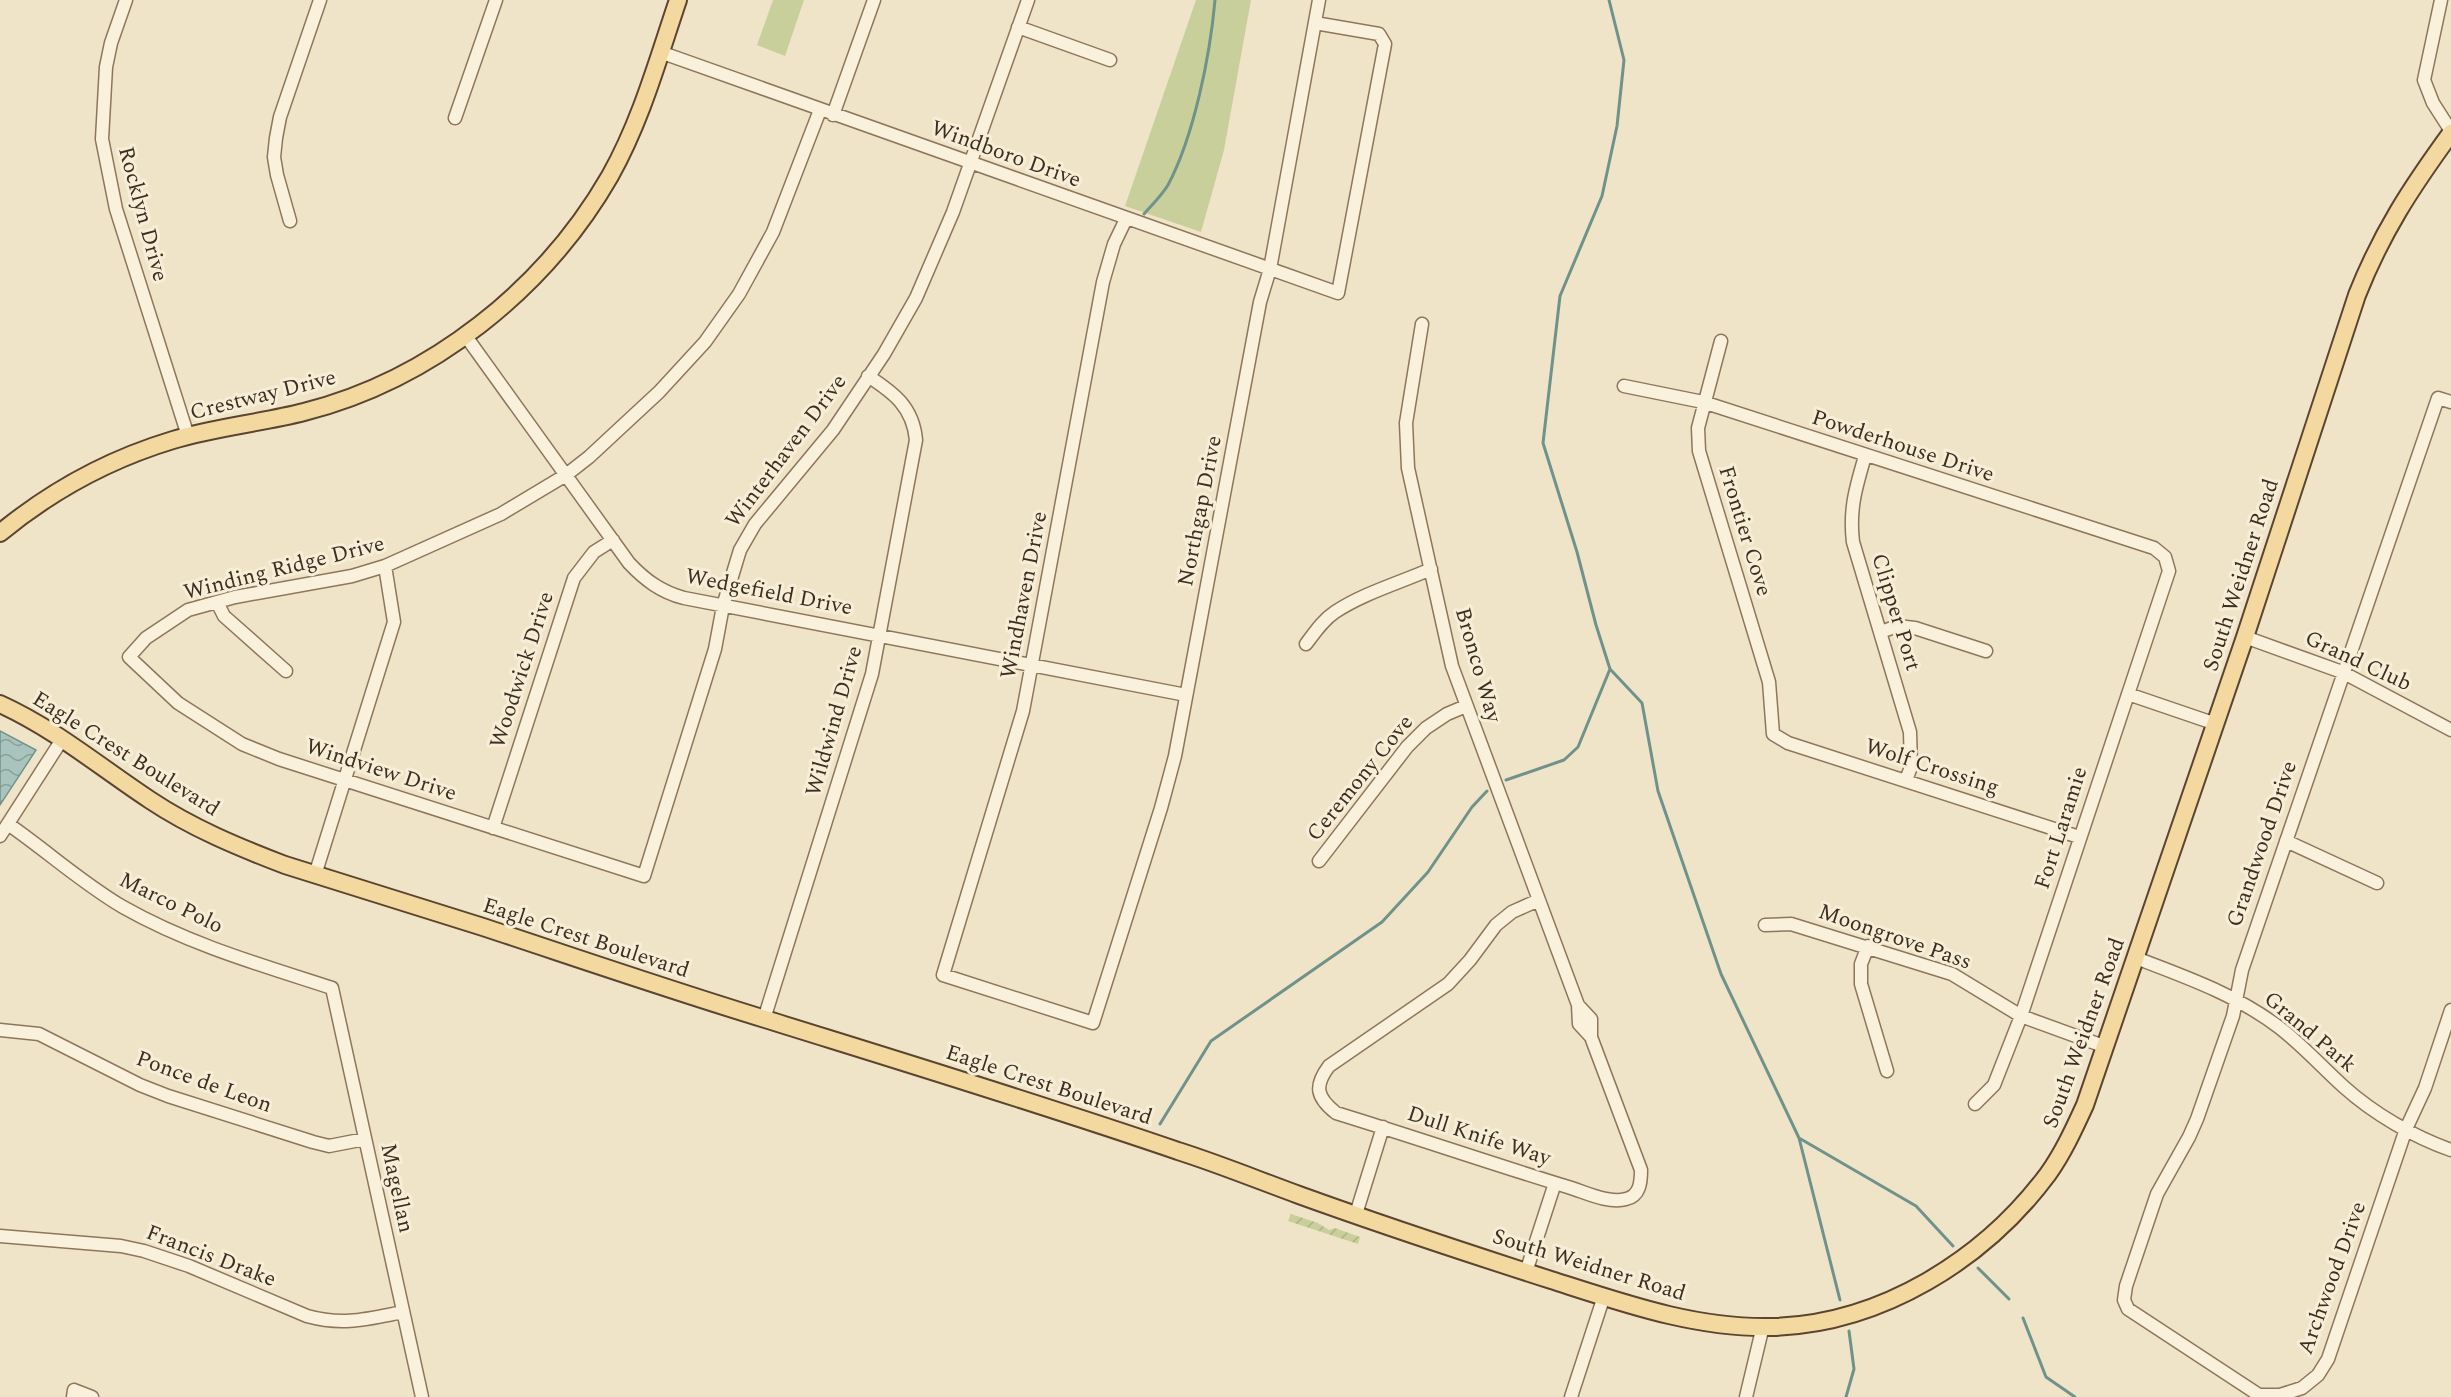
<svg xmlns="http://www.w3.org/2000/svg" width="2451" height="1397" font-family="Spectral,serif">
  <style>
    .park { fill: #c9cf9b }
    .garden { fill: url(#garden-furrows) }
    .water { fill: url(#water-waves); stroke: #6f938a; stroke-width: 1.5 }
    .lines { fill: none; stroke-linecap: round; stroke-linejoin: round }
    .stream { stroke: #6f938a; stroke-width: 3 }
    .minor-casing { stroke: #8d765c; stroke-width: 15 }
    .major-casing { stroke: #5b4430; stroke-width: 20 }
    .minor { stroke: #faf1dc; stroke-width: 12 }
    .major { stroke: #f3d9a0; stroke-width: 16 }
    .labels { text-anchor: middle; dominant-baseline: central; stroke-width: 6; stroke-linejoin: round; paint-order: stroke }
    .street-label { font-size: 22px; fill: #3d2e20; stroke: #f7eed8 }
  </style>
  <defs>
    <pattern id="garden-furrows" width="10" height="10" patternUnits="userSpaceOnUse" patternTransform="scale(1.5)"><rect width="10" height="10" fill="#c9cf9b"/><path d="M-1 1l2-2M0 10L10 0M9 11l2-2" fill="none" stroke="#aeb285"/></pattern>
    <pattern id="water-waves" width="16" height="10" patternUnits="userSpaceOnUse" patternTransform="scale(1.5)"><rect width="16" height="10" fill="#a9c4bc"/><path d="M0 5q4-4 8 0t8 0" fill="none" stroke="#8ba098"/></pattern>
  </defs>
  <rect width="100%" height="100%" fill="#f0e4c8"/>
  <path class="park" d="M 773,0 L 804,0 L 785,56 L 757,45 Z
    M 1196,0 L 1251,0 L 1224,150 L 1201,232 L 1125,206 Z"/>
  <path class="garden" d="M 1291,1214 L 1318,1223 L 1329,1230 L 1335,1228 L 1360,1237 L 1358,1244 L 1288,1221 Z"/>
  <path class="water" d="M 0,731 L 36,750 L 0,805 Z"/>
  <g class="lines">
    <path class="stream" d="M 1609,0 L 1624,60 L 1617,126 L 1602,196 L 1560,296 L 1543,443 L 1577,552 L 1596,625 L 1610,669 L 1642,703 L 1658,791 L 1721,974 L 1799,1138 L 1840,1300
      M 1144,214 C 1152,205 1162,195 1168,185 C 1194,136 1210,56 1215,0
      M 1506,780 L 1564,760 L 1578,747 L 1610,669
      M 1160,1124 L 1211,1041 L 1382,922 L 1428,872 L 1472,807 L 1487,791
      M 1799,1138 L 1916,1206 L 1953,1246
      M 1978,1268 L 2009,1299
      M 2023,1318 L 2046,1377 L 2075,1397
      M 1846,1397 L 1854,1369 L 1849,1331"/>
    <defs>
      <path id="minor" d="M 126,0 L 111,43 L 106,67 L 102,139 L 116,209 L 188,436
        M 2441,0 L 2424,80 L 2433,103 L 2451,131
        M 1018,27 L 1110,60
        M 660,52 L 1338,293 L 1385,44 L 1379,34 L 1315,23
        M 820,110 L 773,232 L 739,294 L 705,342 L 659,392 L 589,457 L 566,475 L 501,514 L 385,566 L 352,576 L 235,597 L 188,610 L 146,638 L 129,657 L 178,703 L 242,744 L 279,759 L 644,876 L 715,649 L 723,606 L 740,550 L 755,524 L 833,430 L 884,354 L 916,298 L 953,212 L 1028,0
        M 833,115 L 874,0
        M 455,118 L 496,0
        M 1126,219 L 1114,244 L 1103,282 L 1023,711 L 943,975 L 1093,1023 L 1161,808 L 1175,756 L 1260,302 L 1270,269 L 1319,0
        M 290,221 L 277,175 L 274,157 L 276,138 L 280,117 L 320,0
        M 1422,324 L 1406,423 L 1408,468 L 1452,666 L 1578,1005 L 1579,1024 L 1591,1037
        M 465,335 L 629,563 C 645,580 661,592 684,598 L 1186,695
        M 1721,341 L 1698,428 L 1699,451 L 1769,682 L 1773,734 L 1788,743 L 2079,837
        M 1624,386 L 1703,402 L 2154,548 L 2165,557 L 2169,571 L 2021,1016 L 1994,1085 L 1975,1104
        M 2451,402 L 2438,398 L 2242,970 L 2233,1016 L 2197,1119 L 2189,1137 L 2157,1194 L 2126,1286 L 2124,1300 L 2128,1309 L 2259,1395 L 2280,1395 L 2302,1388 L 2318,1375 L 2328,1359 L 2406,1129 L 2425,1088 L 2451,1010
        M 1865,456 C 1856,487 1849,509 1853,542 L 1910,732 L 1911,767 L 1906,780
        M 217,602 L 224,616 L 286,671
        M 1881,632 L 1897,626 L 1915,628 L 1986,651
        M 2245,637 L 2342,672 L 2451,730
        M 1306,644 C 1315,632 1323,620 1335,612 C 1364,593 1399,583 1431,569
        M 2128,694 L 2216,724
        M 8,824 C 47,851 82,883 123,907 C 188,944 261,965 332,988 L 422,1397
        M 493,828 L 574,578 L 594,552 L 613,540
        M 0,836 L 63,738
        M 2286,841 L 2377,883
        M 1319,861 L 1407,747 L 1426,728 L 1447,714 L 1466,706
        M 315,875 L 394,622 L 385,566
        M 1539,900 L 1512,912 L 1496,925 L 1470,960 L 1448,984 L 1329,1066 C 1314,1086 1316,1097 1336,1113 C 1414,1137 1490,1163 1568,1187 C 1585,1192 1608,1204 1626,1199 C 1640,1196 1641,1182 1641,1170 L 1591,1037 L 1591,1019 L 1578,1005
        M 1765,925 L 1791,924 L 1952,974 L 2021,1016 L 2106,1047
        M 1868,946 L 1861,964 L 1861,984 L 1887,1071
        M 2136,958 C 2186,977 2237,995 2280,1028 C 2303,1046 2323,1068 2344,1087 C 2374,1114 2414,1137 2451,1150
        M 764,1019 L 872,674 L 916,440 C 913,407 894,393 868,376
        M 0,1030 L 39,1034 L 140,1085 L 168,1096 L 313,1142 L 329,1146 L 365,1139
        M 1356,1214 L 1383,1127
        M 0,1236 L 121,1246 L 144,1251 L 189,1266 L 307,1316 C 343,1326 367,1319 403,1312
        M 1526,1272 L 1555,1183
        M 73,1397 L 74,1390 L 92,1397
        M 1571,1397 L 1604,1296
        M 1746,1397 L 1763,1326"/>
      <path id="major" d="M 0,533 C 51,491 110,459 173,440 C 216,427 261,423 304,412 C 431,380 545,289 610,176 C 641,121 658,59 678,0
        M 0,704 C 55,729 100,767 150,800 C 192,828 238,847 285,865 C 351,886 417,906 483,927 C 577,958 670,990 765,1019 C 903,1062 1041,1104 1178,1151 C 1219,1164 1258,1180 1299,1195 C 1382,1225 1467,1253 1551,1280 C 1623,1303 1696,1329 1772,1327 C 1881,1324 1984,1260 2048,1174 C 2063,1153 2074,1129 2085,1105 L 2245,637 L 2357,295 C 2382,232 2411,188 2451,133"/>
    </defs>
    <use href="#minor" class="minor-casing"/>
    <use href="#major" class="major-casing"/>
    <use href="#minor" class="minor"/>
    <use href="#major" class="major"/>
  </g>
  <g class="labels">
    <g class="street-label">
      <text transform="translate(1006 154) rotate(20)">Windboro Drive</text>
      <text transform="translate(143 214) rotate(75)">Rocklyn Drive</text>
      <text transform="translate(263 395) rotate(-14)">Crestway Drive</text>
      <text transform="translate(1903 446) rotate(18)">Powderhouse Drive</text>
      <text transform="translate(786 451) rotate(-53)">Winterhaven Drive</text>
      <text transform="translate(1200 511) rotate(-79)">Northgap Drive</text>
      <text transform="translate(1745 531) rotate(73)">Frontier Cove</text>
      <text transform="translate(284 568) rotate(-14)">Winding Ridge Drive</text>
      <text transform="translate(2241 575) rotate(-72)">South Weidner Road</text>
      <text transform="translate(769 592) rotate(11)">Wedgefield Drive</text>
      <text transform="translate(1024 595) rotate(-79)">Windhaven Drive</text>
      <text transform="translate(1896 612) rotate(73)">Clipper Port</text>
      <text transform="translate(2358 661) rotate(25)">Grand Club</text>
      <text transform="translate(1478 665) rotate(74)">Bronco Way</text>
      <text transform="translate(522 670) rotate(-72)">Woodwick Drive</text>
      <text transform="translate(834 721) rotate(-74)">Wildwind Drive</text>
      <text transform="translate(126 754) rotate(32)">Eagle Crest Boulevard</text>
      <text transform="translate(1932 767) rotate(18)">Wolf Crossing</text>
      <text transform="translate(381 770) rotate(18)">Windview Drive</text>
      <text transform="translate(1360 778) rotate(-51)">Ceremony Cove</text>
      <text transform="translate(2061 828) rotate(-72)">Fort Laramie</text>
      <text transform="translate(2262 844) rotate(-71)">Grandwood Drive</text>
      <text transform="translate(171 903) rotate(26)">Marco Polo</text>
      <text transform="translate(1895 937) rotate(19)">Moongrove Pass</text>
      <text transform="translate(586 938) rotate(18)">Eagle Crest Boulevard</text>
      <text transform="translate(2310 1032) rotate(40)">Grand Park</text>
      <text transform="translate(2084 1033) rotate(-70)">South Weidner Road</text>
      <text transform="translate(204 1082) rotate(20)">Ponce de Leon</text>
      <text transform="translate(1049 1085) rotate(18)">Eagle Crest Boulevard</text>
      <text transform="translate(1479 1136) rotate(18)">Dull Knife Way</text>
      <text transform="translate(397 1188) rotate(78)">Magellan</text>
      <text transform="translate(211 1256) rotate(21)">Francis Drake</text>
      <text transform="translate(1589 1265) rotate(17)">South Weidner Road</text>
      <text transform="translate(2332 1278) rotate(-70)">Archwood Drive</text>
    </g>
  </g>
</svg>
